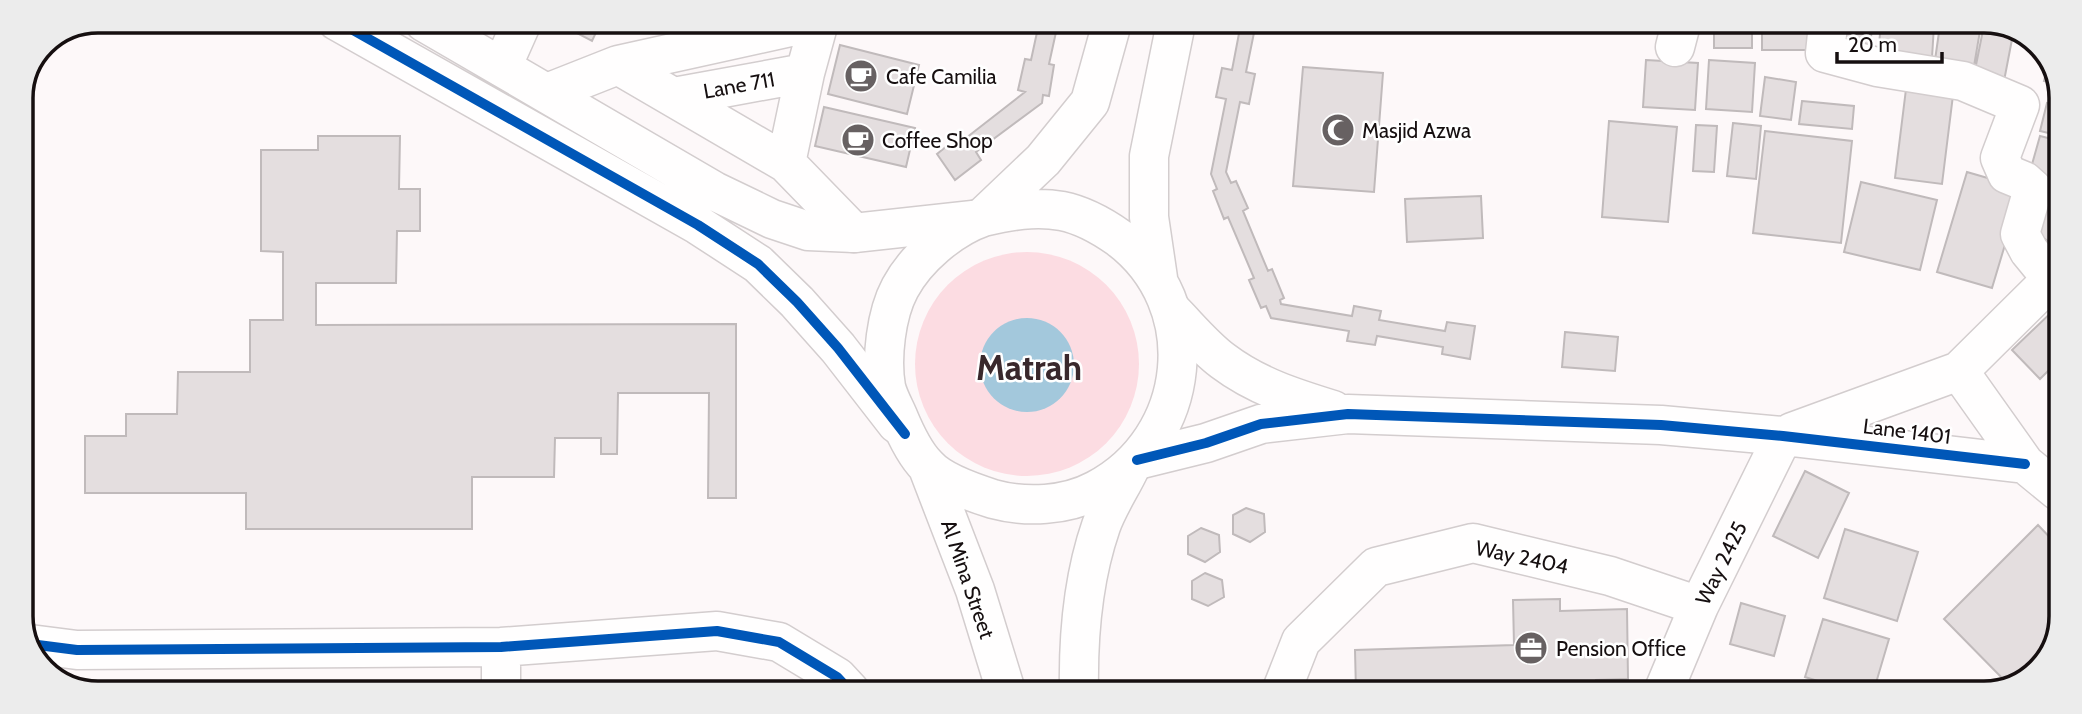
<svg xmlns="http://www.w3.org/2000/svg" width="2082" height="714" font-family="Cabin,sans-serif">
  <style>
    .green { fill: #fcdce2 }
    .water { fill: #a3c8dc }
    .building { fill: #e4dedf; stroke: #c0babb; stroke-width: 2 }
    .lines { fill: none; stroke-linecap: round; stroke-linejoin: round }
    .street-casing { stroke: #d3cdce; stroke-width: 41 }
    .secondary-casing { stroke: #d3cdce; stroke-width: 41 }
    .primary-casing { stroke: #d3cdce; stroke-width: 41 }
    .street { stroke: #fffefe; stroke-width: 38 }
    .secondary { stroke: #fffefe; stroke-width: 38 }
    .primary { stroke: #fffefe; stroke-width: 38 }
    .cycleway-casing { stroke: #fff; stroke-width: 15 }
    .cycleway { stroke: #0057b8; stroke-width: 10 }
    .labels { text-anchor: middle; dominant-baseline: central; stroke-width: 5; stroke-linejoin: round; paint-order: stroke }
    .poi-label { font-size: 21px; fill: #160f10; stroke: #fff; text-anchor: start }
    .street-label { font-size: 21px; fill: #160f10; stroke: #fff }
    .town-label { font-size: 35px; font-weight: bold; fill: #39282c; stroke: #fff }
    .rim { fill: none; stroke: #160f10; stroke-width: 3.5 }
  </style>
  <rect width="100%" height="100%" fill="#fdf8f9"/>
  <path class="green" d="M915 364a112 112 0 1 1 224 0a112 112 0 1 1-224 0Z"/>
  <path class="water" d="M980 365a47 47 0 1 1 94 0a47 47 0 1 1-94 0Z"/>
  <path class="building" d="M 556,22 L 601,22 L 592,41 Z
    M 1039,23 L 1058,23 L 1049,64 L 1054,65 L 1049,96 L 1043,95 L 1042,103 L 976,152 L 981,160 L 955,180 L 937,154 L 962,134 L 966,138 L 1025,92 L 1018,90 L 1025,59 L 1031,60 Z
    M 1241,23 L 1256,23 L 1246,72 L 1255,74 L 1249,104 L 1240,102 L 1226,172 L 1231,183 L 1236,181 L 1248,208 L 1243,211 L 1268,271 L 1272,269 L 1284,298 L 1280,300 L 1281,304 L 1352,316 L 1354,306 L 1381,311 L 1379,320 L 1445,331 L 1447,322 L 1475,326 L 1470,359 L 1442,354 L 1443,347 L 1377,336 L 1375,345 L 1347,341 L 1349,331 L 1271,318 L 1266,306 L 1261,308 L 1249,280 L 1254,278 L 1228,217 L 1224,219 L 1213,191 L 1217,189 L 1211,174 L 1226,99 L 1216,97 L 1222,68 L 1232,70 Z
    M 1714,24 L 1752,24 L 1752,48 L 1714,48 Z
    M 1762,24 L 1815,25 L 1815,50 L 1762,50 Z
    M 1837,25 L 1872,25 L 1870,50 L 1834,46 Z
    M 1881,25 L 1934,25 L 1932,58 L 1878,53 Z
    M 1940,25 L 1981,25 L 1973,72 L 1934,67 Z
    M 1984,25 L 2008,25 L 2014,29 L 2004,81 L 1974,75 Z
    M 840,45 L 919,65 L 907,114 L 828,94 Z
    M 1646,60 L 1698,63 L 1695,110 L 1643,107 Z
    M 1709,60 L 1755,63 L 1752,112 L 1706,109 Z
    M 2049,62 L 2058,84 L 2044,81 Z
    M 1303,67 L 1383,73 L 1374,192 L 1293,186 Z
    M 1765,77 L 1796,82 L 1791,120 L 1760,116 Z
    M 1907,81 L 1954,87 L 1942,184 L 1895,178 Z
    M 1802,101 L 1854,106 L 1852,129 L 1799,124 Z
    M 2047,103 L 2061,107 L 2061,136 L 2040,131 Z
    M 824,107 L 915,128 L 906,167 L 815,146 Z
    M 1609,121 L 1677,127 L 1668,222 L 1602,217 Z
    M 1733,123 L 1761,126 L 1756,179 L 1727,176 Z
    M 1696,125 L 1717,126 L 1714,172 L 1693,171 Z
    M 1765,131 L 1852,141 L 1841,243 L 1753,233 Z
    M 318,136 L 400,136 L 399,189 L 420,189 L 420,231 L 397,231 L 396,283 L 316,283 L 316,325 L 736,324 L 736,498 L 708,498 L 709,393 L 618,393 L 617,454 L 601,454 L 601,438 L 555,438 L 554,477 L 472,477 L 472,529 L 246,529 L 246,493 L 85,493 L 85,436 L 126,436 L 126,414 L 177,414 L 178,372 L 250,372 L 250,320 L 283,320 L 283,252 L 261,251 L 261,150 L 318,150 Z
    M 2040,136 L 2060,141 L 2058,184 L 2029,175 Z
    M 1967,172 L 2022,188 L 1992,288 L 1937,272 Z
    M 1861,182 L 1937,200 L 1920,270 L 1844,252 Z
    M 1481,196 L 1483,238 L 1407,242 L 1405,199 Z
    M 2056,196 L 2060,200 L 2059,250 L 2031,228 Z
    M 2059,305 L 2059,360 L 2040,379 L 2012,350 Z
    M 1565,332 L 1618,337 L 1615,371 L 1562,367 Z
    M 1805,471 L 1849,493 L 1818,558 L 1773,536 Z
    M 1246,508 L 1264,514 L 1265,532 L 1250,542 L 1233,534 L 1233,515 Z
    M 2038,525 L 2058,546 L 2057,640 L 2031,677 L 2009,685 L 1944,619 Z
    M 1201,528 L 1219,535 L 1220,552 L 1205,562 L 1188,554 L 1188,536 Z
    M 1845,529 L 1918,552 L 1897,621 L 1824,598 Z
    M 1205,573 L 1222,580 L 1224,597 L 1208,606 L 1192,599 L 1192,581 Z
    M 1560,599 L 1560,611 L 1627,609 L 1628,679 L 1596,680 L 1597,692 L 1356,692 L 1355,650 L 1514,645 L 1513,600 Z
    M 1741,603 L 1785,616 L 1774,656 L 1730,644 Z
    M 1823,619 L 1889,639 L 1873,693 L 1856,693 L 1805,677 Z"/>
  <g class="lines">
    <defs>
      <path id="street" d="M 1828,25 L 1825,53 L 1877,67 L 1963,81 L 2020,105 L 2000,158 L 2007,174 L 2024,181 L 2033,189 L 2020,234 L 2029,251 L 2052,279
        M 1675,47 L 1681,24
        M 618,65 L 786,163 L 854,233
        M 502,67 L 522,22
        M 547,93 L 618,65 L 813,22
        M 674,97 L 805,73
        M 786,163 L 805,73 L 819,22
        M 1172,311 C 1188,327 1204,347 1223,361 C 1256,386 1294,398 1333,410
        M 1959,371 L 2025,464 L 2058,491
        M 1792,432 L 1959,371 L 2060,271
        M 1137,460 L 1206,443 L 1261,424 L 1348,414 L 1661,425 L 1783,436 L 2025,464
        M 30,644 L 77,650 L 501,647 L 717,631 L 779,642 L 837,677 L 850,691
        M 501,647 L 501,690
        M 1281,692 L 1301,641 L 1376,567 L 1473,543 L 1610,576 L 1699,606
        M 1663,692 L 1699,606 L 1783,436"/>
      <path id="secondary" d="M 337,21 L 698,225 L 758,264 L 797,302 L 838,348 L 897,424
        M 424,22 L 714,191 L 772,219 L 808,231 L 854,233 L 973,220"/>
      <path id="primary" d="M 983,217 C 1010,211 1034,206 1062,211 C 1082,215 1102,226 1119,238 C 1207,304 1193,439 1096,490 C 1066,506 1026,508 993,499 C 974,493 940,481 927,466 C 914,453 905,433 898,416 C 894,407 888,396 886,387 C 881,358 886,314 900,288 C 916,258 951,228 983,217 L 1043,160 L 1090,102 L 1112,23
        M 1158,278 L 1149,217 L 1149,156 L 1176,23
        M 928,468 L 975,590 L 1006,691
        M 1079,691 C 1078,636 1083,578 1101,526 C 1108,506 1121,487 1130,468"/>
    </defs>
    <use href="#street" class="street-casing"/>
    <use href="#secondary" class="secondary-casing"/>
    <use href="#primary" class="primary-casing"/>
    <use href="#street" class="street"/>
    <use href="#secondary" class="secondary"/>
    <use href="#primary" class="primary"/>
    <defs>
      <path id="cycleway" d="M 337,21 L 698,225 L 758,264 L 797,302 L 838,348 L 905,434
        M 1137,460 L 1206,443 L 1261,424 L 1348,414 L 1661,425 L 1783,436 L 2025,464
        M 30,644 L 77,650 L 501,647 L 717,631 L 779,642 L 837,677 L 850,691"/>
    </defs>
    <use href="#cycleway" class="cycleway-casing"/>
    <use href="#cycleway" class="cycleway"/>
  </g>
  <defs>
    <symbol id="cafe-disc" viewBox="-11 -11 22 22"><circle r="9.5" fill="#676162" stroke="#fff"/><path d="M-5.5-4.5H6V0H3Q3 3.5 0 3.5H-2.5Q-5.5 3.5-5.5 0ZM3-3.2v2h1.7v-2ZM-6 4.5H4V6H-6Z" fill="#fff"/></symbol>
    <symbol id="mosque-disc" viewBox="-11 -11 22 22"><circle r="9.5" fill="#676162" stroke="#fff"/><path d="M3.5-4.9A6 6 0 1 0 3.5 4.9A5 5 0 1 1 3.5-4.9Z" fill="#fff"/></symbol>
    <symbol id="office-disc" viewBox="-11 -11 22 22"><circle r="9.5" fill="#676162" stroke="#fff"/><path d="M-6-3h4V-5.5h4V-3h4V5H-6ZM-1-4.5V-3h2v-1.5ZM-6 0V1H6V0Z" fill="#fff"/></symbol>
  </defs>
  <g fill-rule="evenodd">
    <use href="#cafe-disc" x="842" y="57" width="38" height="38"/>
    <use href="#mosque-disc" x="1319" y="111" width="38" height="38"/>
    <use href="#cafe-disc" x="839" y="121" width="38" height="38"/>
    <use href="#office-disc" x="1512" y="629" width="38" height="38"/>
  </g>
  <g class="labels">
    <g class="poi-label">
      <text x="886" y="76">Cafe Camilia</text>
      <text x="1362" y="130">Masjid Azwa</text>
      <text x="882" y="140">Coffee Shop</text>
      <text x="1556" y="648">Pension Office</text>
    </g>
    <g class="street-label">
      <text transform="translate(739 85) rotate(-10)">Lane 711</text>
      <text transform="translate(1907 431) rotate(7)">Lane 1401</text>
      <text transform="translate(1522 557) rotate(12)">Way 2404</text>
      <text transform="translate(1721 563) rotate(-64)">Way 2425</text>
      <text transform="translate(968 579) rotate(71)">Al Mina Street</text>
    </g>
    <g class="town-label">
      <text x="1029" y="367">Matrah</text>
    </g>
  </g>
  <path d="M0 0H2082V714H0ZM98 33H1984A65 65 0 0 1 2049 98V616A65 65 0 0 1 1984 681H98A65 65 0 0 1 33 616V98A65 65 0 0 1 98 33Z" fill="#ececec" fill-rule="evenodd"/>
  <path class="rim" d="M98 33H1984A65 65 0 0 1 2049 98V616A65 65 0 0 1 1984 681H98A65 65 0 0 1 33 616V98A65 65 0 0 1 98 33Z"/>
  <path d="M1837 52v10h105v-10" fill="none" stroke="#160f10" stroke-width="3.5"/>
  <text x="1848" y="52" font-size="21" fill="#160f10" stroke="#ffffff" stroke-width="5" paint-order="stroke">20 m</text>
</svg>
